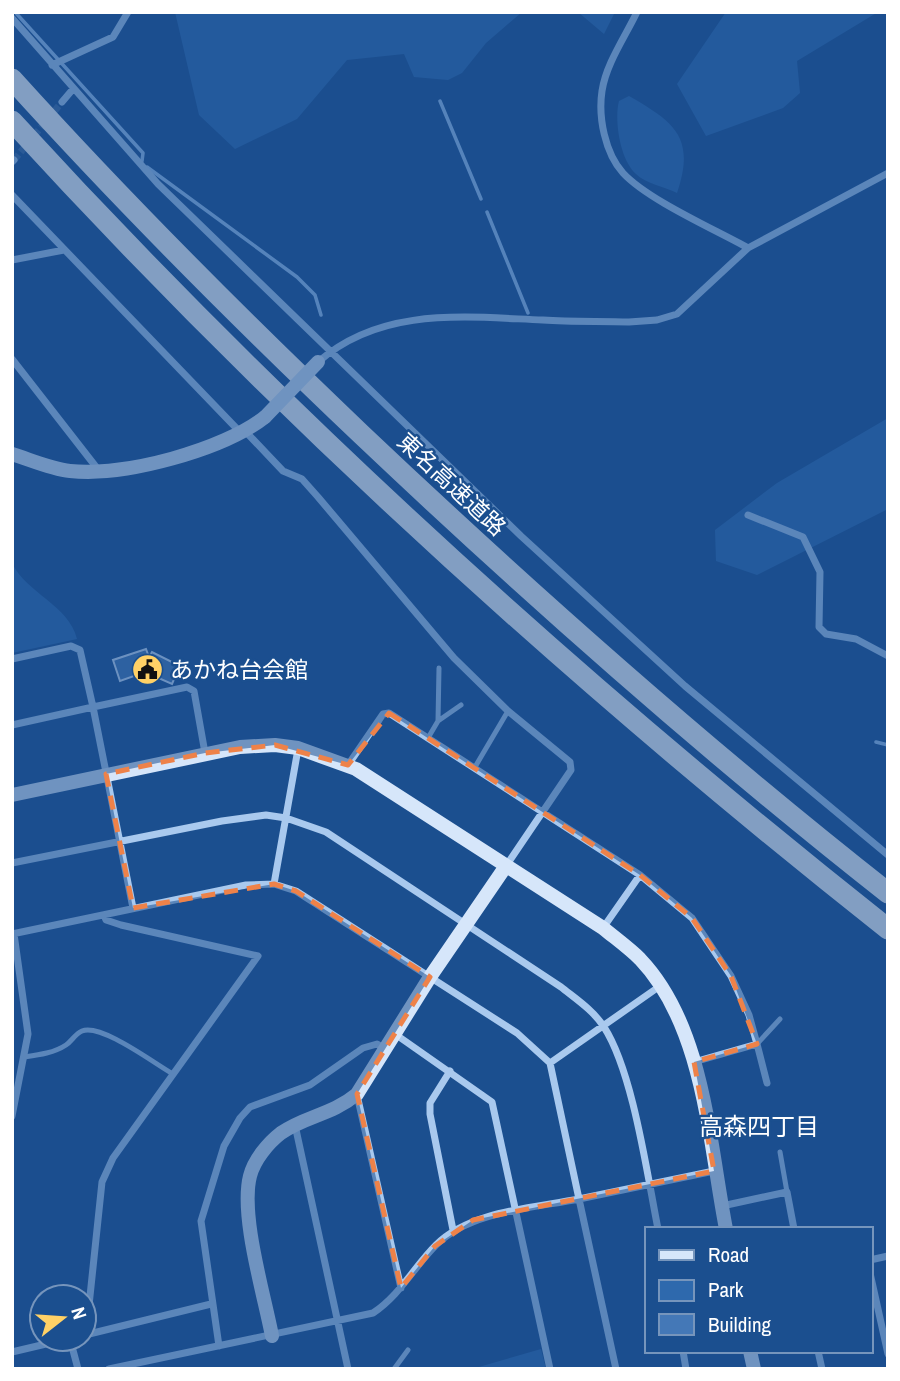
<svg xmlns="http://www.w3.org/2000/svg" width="900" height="1381" font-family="'Archivo Narrow','Noto Sans JP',sans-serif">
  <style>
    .green { fill: #2e69ad }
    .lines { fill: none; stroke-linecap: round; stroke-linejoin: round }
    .stream { stroke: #9cc4f0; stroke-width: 3.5 }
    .building { fill: #4478b7; stroke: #cfe3fa; stroke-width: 2 }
    .street-tunnel { stroke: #3d69a0; stroke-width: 7; stroke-dasharray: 7 3.5; stroke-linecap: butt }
    .lane { stroke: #a9c9ee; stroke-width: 5 }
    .street { stroke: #a9c9ee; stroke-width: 7 }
    .secondary { stroke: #d6e6fa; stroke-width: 14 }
    .highway { stroke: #fff; stroke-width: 21 }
    .secondary-bridge { stroke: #d6e6fa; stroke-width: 14 }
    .marked { fill: none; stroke: #ee8249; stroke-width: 5; stroke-dasharray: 14 9; stroke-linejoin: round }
    .labels { text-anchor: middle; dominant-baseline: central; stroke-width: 5; stroke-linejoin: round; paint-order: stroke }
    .street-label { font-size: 23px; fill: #fff; stroke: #1b4f8f }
    .poi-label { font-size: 23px; fill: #fff; stroke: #1b4f8f; text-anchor: start }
    .neighbourhood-label { font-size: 24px; fill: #fff; stroke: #1b4f8f }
  </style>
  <rect width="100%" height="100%" fill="#1b4f8f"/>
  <path class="green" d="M 175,12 L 522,12 L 486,43 L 462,73 L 448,80 L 414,77 L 404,54 L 347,60 L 297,119 L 235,149 L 199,115 Z
    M 578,12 L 615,12 L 604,34 Z
    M 726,12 L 878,12 L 797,61 L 800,93 L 783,108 L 706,136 L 677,84 Z
    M 629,96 C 674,122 696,137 677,193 C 665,187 645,183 636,174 C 620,160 614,120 619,101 Z
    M 888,418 L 888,509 L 757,575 L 716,561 L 715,530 L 777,483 Z
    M 12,563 C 26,593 69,605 77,639 L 12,653 Z
    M 541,1349 L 546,1369 L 472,1369 Z"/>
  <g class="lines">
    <path class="stream" d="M 15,12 L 143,153 L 142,161
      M 440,101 L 481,199
      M 147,167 L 297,277 L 315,295 L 321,315
      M 487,212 L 528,313
      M 876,742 L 888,745"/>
  </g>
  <path class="building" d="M 146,649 L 149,657 L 152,652 L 180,666 L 172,684 L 145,672 L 120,681 L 113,660 Z"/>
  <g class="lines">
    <path class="street-tunnel" d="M 14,160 L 62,102"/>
    <path class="lane" d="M 438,721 L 461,705
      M 428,738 L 438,721 L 439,668
      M 475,767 L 508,711
      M 757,1044 L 780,1019
      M 24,1057 C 38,1055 54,1053 66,1045 C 72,1041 75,1034 82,1031 C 101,1023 155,1064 173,1074
      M 780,1152 L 787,1192
      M 394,1369 L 408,1350"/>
    <path class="street" d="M 637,12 C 625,37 606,64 602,91 C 598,117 605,153 623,173 C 648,200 714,229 748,248
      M 12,18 L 158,184 L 521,536 L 685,686 L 888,855
      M 52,65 L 113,37 L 128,12
      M 62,102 L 73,89
      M 12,162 L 14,160
      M 12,195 L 240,432
      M 12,260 L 64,250
      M 12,359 L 100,472
      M 318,362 C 382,306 465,317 543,320 C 572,322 601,321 629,322 L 657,320 L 677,314 L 748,248 L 888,173
      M 246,432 L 283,471 L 302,479 L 318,497 L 454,658 L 508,711 L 570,762 L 571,770 L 506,866
      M 748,515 L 803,537 L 820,572 L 819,627 L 826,634 L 856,639 L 888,656
      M 12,659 L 71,646 L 80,650 L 93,707 L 12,725
      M 348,765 L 383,714 L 389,713 L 640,875 L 692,918 L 731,976 L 749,1015 L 757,1044 L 694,1062
      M 12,863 L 222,821 L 266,815 L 286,818 L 326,832 L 561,987 C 576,999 593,1010 604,1027 C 633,1072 647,1174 658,1229
      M 274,884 L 298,749
      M 133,908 L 93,707 L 187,687 L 194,691 L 205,753
      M 603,928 L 640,875
      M 12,934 L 246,885 L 274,884 L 296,891 L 517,1033 L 550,1063 L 579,1199 L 714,1171
      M 395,1034 L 492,1102 L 550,1369
      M 757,1044 L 767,1083
      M 550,1063 L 660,986
      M 450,1071 L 430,1103 L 430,1114 L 453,1230
      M 357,1095 L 401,1288
      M 12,1116 L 28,1034 L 14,934
      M 295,1125 L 348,1369
      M 722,1206 L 787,1192 L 794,1229
      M 870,1260 L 888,1256
      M 870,1273 L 888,1354
      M 86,1334 L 102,1182 L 113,1158 L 258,956 L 121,925 L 106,920 L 104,915
      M 85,1335 L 211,1304
      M 70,1339 L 78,1369
      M 219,1346 L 201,1221 L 224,1146 L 240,1118 L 250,1107 L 310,1085 L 363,1048 L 377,1044 L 385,1049
      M 683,1351 L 686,1369
      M 818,1351 L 822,1369
      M 12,1352 L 67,1339
      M 109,1369 L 373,1313 C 400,1295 414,1267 436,1245 C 470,1211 533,1208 579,1199 L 616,1369"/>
    <path class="secondary" d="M 12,454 C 31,460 51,469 70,471 C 124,477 223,450 265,417
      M 12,795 L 240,747 L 275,745 L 298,748 L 356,769 L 603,928 C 615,938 629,948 640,959 C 704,1026 709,1142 726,1229
      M 272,1336 C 264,1294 240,1215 250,1176 C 254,1160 268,1143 281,1133 C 305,1116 332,1115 357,1094 L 430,977 L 506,866
      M 750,1351 L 754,1369"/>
    <path class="highway" d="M 12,79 C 124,203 241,320 362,435 C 531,595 705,749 888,893
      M 12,121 C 280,414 577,683 888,929"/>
    <path class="secondary-bridge" d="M 265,417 L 318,362"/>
  </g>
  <path d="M0 0H900V1381H0ZM 389,713 L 640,875 L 692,918 L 731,976 L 757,1044 L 694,1062 L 714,1171 L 473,1220 L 435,1246 L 401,1288 L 357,1094 L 430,977 L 296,891 L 274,884 L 133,908 L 106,774 L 205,753 L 275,745 L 348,765 Z" fill="#1b4f8f" fill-opacity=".55" fill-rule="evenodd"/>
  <path class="marked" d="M 389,713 L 640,875 L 692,918 L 731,976 L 757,1044 L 694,1062 L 714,1171 L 473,1220 L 435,1246 L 401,1288 L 357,1094 L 430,977 L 296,891 L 274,884 L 133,908 L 106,774 L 205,753 L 275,745 L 348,765 Z"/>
  <defs>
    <symbol id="civic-disc" viewBox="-11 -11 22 22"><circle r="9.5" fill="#ffd166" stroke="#1b4f8f"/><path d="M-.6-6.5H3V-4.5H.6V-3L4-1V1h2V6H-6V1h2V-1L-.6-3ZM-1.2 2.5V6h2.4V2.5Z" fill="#111"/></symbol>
  </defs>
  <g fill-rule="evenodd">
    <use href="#civic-disc" x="130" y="652" width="35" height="35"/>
  </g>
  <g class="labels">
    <g class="street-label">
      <text transform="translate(452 484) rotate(43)">東名高速道路</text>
    </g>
    <g class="poi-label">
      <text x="170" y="669">あかね台会館</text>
    </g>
    <g class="neighbourhood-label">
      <text x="759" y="1126">高森四丁目</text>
    </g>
  </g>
  <rect width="900" height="1381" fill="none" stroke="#ffffff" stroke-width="28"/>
  <rect x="645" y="1227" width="228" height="126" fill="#1b4f8f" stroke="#7695bc" stroke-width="2"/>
  <rect x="659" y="1250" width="35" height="10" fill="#d6e6fa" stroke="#7695bc" stroke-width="2"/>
  <text x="708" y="1262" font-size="21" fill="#ffffff">Road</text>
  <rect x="659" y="1280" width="35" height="21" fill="#2e69ad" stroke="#7695bc" stroke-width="2"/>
  <text x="708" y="1297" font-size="21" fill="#ffffff">Park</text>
  <rect x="659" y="1314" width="35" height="21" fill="#4478b7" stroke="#7695bc" stroke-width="2"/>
  <text x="708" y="1332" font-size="21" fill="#ffffff">Building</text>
  <g transform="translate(63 1318) rotate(73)"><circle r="33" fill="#1b4f8f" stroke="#7695bc" stroke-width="2"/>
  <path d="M0-5L12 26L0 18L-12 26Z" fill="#ffd166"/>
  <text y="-10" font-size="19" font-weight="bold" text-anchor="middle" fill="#ffffff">N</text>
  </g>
</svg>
